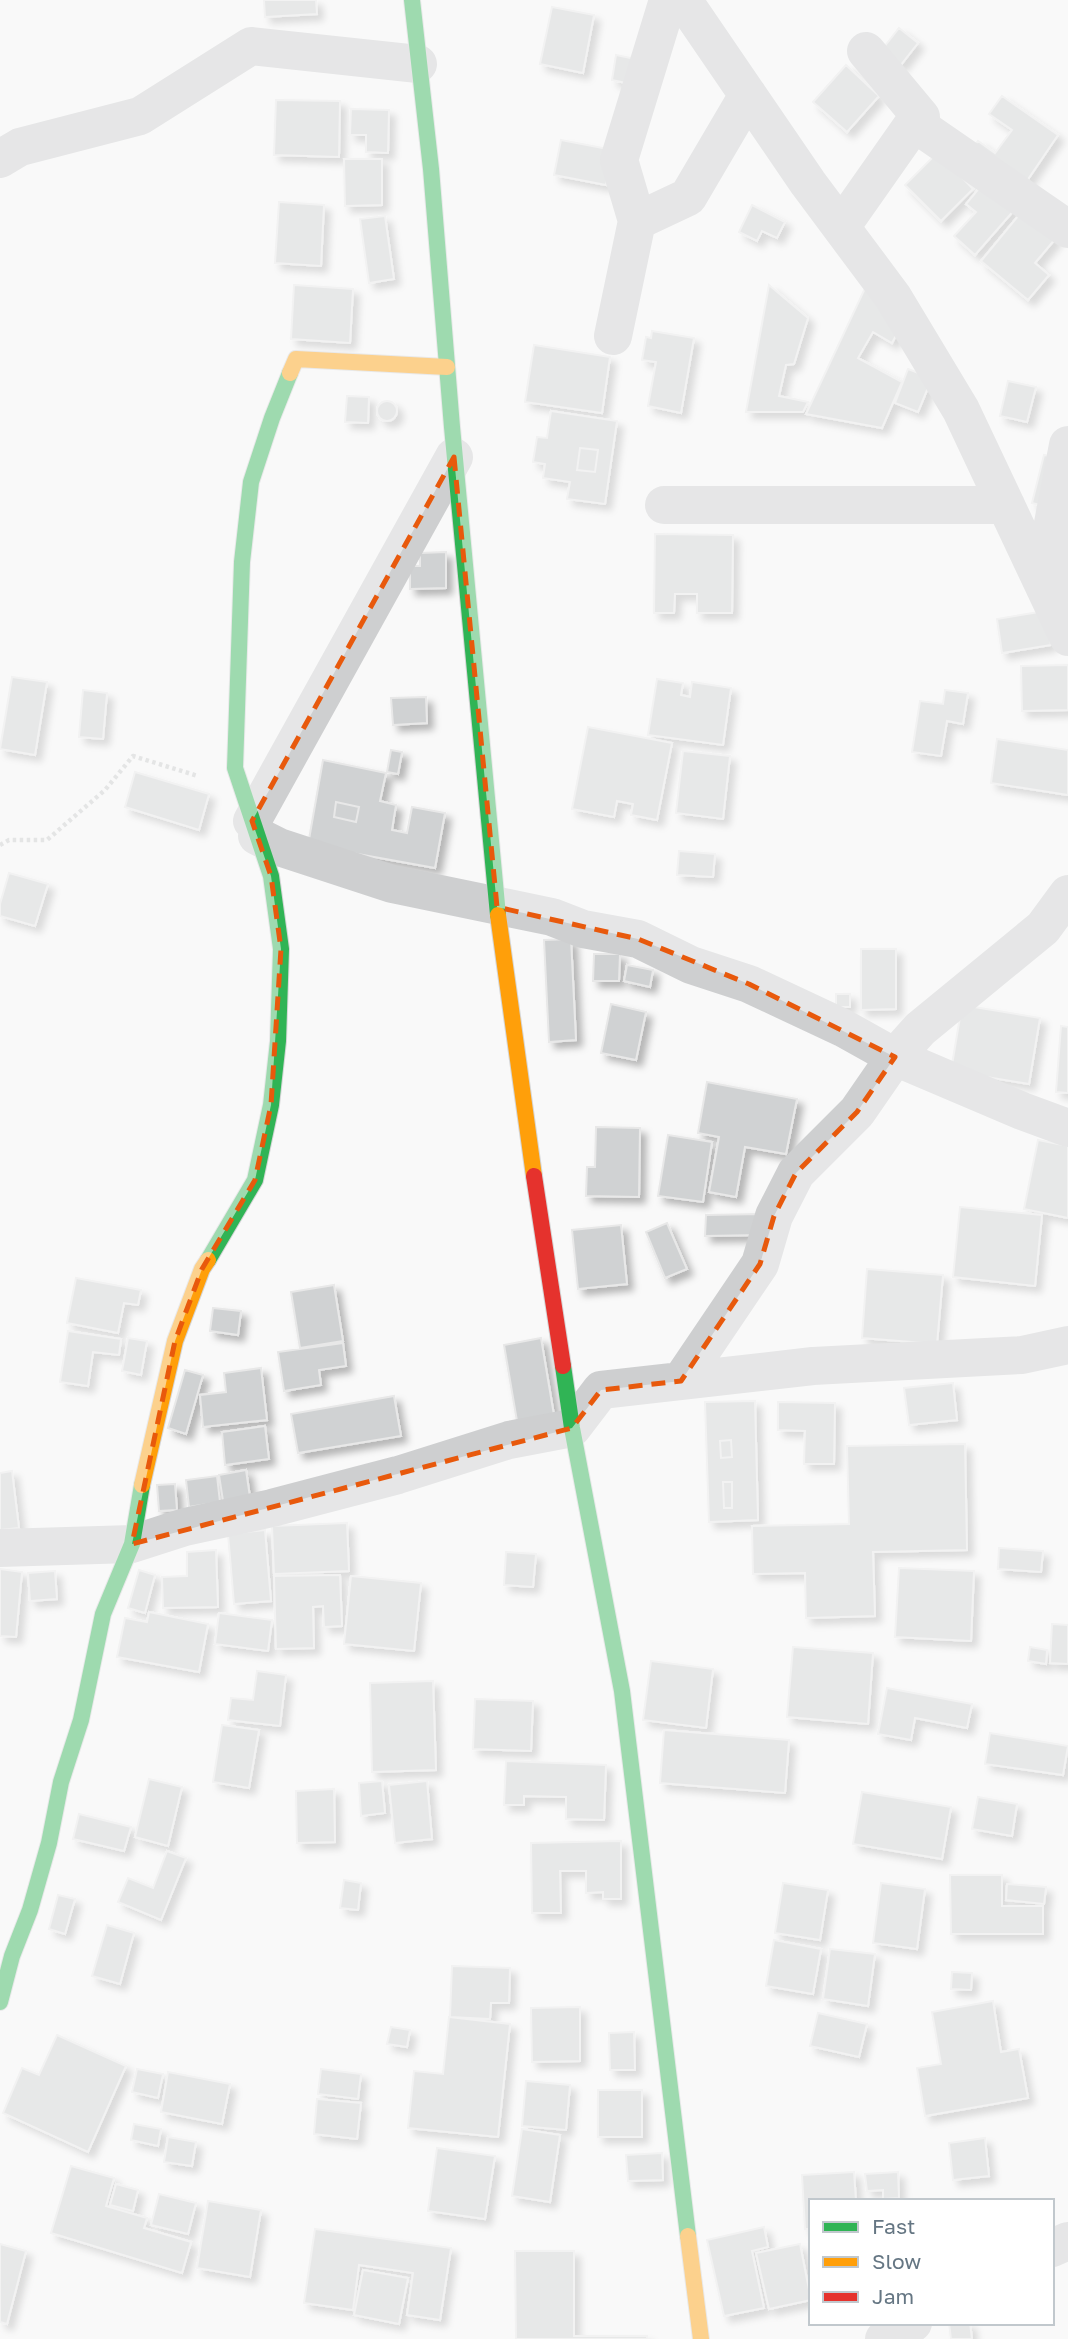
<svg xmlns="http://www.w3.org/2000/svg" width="1068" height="2339" font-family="'Golos Text',sans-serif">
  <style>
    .building { fill: #d0d2d3; stroke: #e8e8e8; stroke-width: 2; fill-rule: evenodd; filter: url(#shadow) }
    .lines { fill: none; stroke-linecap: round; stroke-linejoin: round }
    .fast-casing { stroke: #d5d6d7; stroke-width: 18 }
    .slow-casing { stroke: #d5d6d7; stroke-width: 18 }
    .jam-casing { stroke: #d5d6d7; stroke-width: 18 }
    .path { stroke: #cbcccd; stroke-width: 4.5; stroke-dasharray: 3.5 3.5; stroke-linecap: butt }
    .street { stroke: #cecfd0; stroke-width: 38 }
    .fast { stroke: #30b455; stroke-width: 16 }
    .slow { stroke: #ff9f0a; stroke-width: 16 }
    .jam { stroke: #e5322d; stroke-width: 16 }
    .marked { fill: none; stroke: #e8590c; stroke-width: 5; stroke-dasharray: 14 9; stroke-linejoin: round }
  </style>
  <defs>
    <filter id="shadow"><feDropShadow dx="6" dy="6" stdDeviation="3.5" flood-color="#0004"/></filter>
  </defs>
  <rect width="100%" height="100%" fill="#f9f9f9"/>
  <path class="building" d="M 264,0 L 316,0 L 317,14 L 265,17 Z
    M 552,7 L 594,15 L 583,73 L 540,64 Z
    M 899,28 L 918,43 L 900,66 L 881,51 Z
    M 616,55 L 645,61 L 640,86 L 612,80 Z
    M 846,65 L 879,96 L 847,132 L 813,102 Z
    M 1002,96 L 1058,135 L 1020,191 L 968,155 L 978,141 L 995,153 L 1012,130 L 989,114 Z
    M 276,100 L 340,101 L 339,157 L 274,155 Z
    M 351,109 L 389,110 L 388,153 L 366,152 L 366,135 L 350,135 Z
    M 561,140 L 613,150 L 606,185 L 554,175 Z
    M 938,152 L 973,189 L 941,221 L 905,185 Z
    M 344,159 L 382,159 L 382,205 L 345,206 Z
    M 986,180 L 1016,208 L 975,255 L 954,236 L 976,212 L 966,204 Z
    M 279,202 L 324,205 L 321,266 L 275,263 Z
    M 752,205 L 785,222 L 777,238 L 762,231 L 757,241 L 739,232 Z
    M 1023,210 L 1056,238 L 1035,263 L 1049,275 L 1028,300 L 981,261 Z
    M 385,216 L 394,279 L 369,283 L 360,219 Z
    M 867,284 L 903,322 L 892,343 L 873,332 L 858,358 L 902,382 L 882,428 L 806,414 Z
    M 294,285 L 353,289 L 350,343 L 291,339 Z
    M 769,285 L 808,318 L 794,364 L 786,365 L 779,396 L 808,402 L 803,412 L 746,412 Z
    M 652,331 L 694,338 L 681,413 L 648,406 L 656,362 L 642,360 L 646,337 L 651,338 Z
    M 534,345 L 610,357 L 602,413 L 525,402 Z
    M 908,369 L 932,378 L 918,412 L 895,403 Z
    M 1008,381 L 1036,387 L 1027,422 L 1000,416 Z
    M 347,396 L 369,397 L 368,423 L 345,422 Z
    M377 411a10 10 0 1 1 20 0a10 10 0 1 1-20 0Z
    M 551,411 L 617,421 L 605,504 L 567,499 L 570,482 L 543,478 L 545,464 L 533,462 L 537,437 L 547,438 ZM 580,448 L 598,450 L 595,472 L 577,470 Z
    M 580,448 L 598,450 L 595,472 L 577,470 Z
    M 1044,455 L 1062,459 L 1052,508 L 1032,503 Z
    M 655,534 L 733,535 L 732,613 L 697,613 L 697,594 L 675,594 L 674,613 L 654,613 Z
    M 446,552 L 446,588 L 410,589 L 410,566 L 420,566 L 420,553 Z
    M 1045,611 L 1051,645 L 1002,653 L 997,619 Z
    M 1068,665 L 1068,710 L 1022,711 L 1021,666 Z
    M 12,677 L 47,682 L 35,755 L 0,749 Z
    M 657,679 L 683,683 L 681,695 L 690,697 L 692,682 L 731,688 L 723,745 L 648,735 Z
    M 83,690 L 107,693 L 103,739 L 79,737 Z
    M 945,690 L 968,693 L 963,724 L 947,721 L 941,756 L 912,752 L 920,701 L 943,704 Z
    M 426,697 L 427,723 L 393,725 L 391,698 Z
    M 588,727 L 672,743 L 657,820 L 631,815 L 633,804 L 617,801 L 614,817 L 572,809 Z
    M 997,739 L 1068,750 L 1068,795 L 991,783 Z
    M 391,750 L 402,752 L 398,774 L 387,772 Z
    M 683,751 L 730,756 L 723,819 L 676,813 Z
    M 323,760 L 386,773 L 380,801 L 396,805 L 392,830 L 407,833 L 412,807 L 445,813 L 435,868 L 308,845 ZM 336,802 L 359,807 L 356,822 L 334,817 Z
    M 135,772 L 209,794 L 199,830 L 125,807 Z
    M 336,802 L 359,807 L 356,822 L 334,817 Z
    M 679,851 L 715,854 L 713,877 L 677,875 Z
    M 9,873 L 48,884 L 35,926 L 0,916 L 0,904 Z
    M 571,939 L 576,1040 L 549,1042 L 544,940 Z
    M 861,949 L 896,949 L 896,1009 L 861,1010 Z
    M 594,954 L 620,954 L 619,981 L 593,981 Z
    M 627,965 L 653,970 L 650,987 L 624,981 Z
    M 836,994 L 850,994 L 850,1007 L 836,1007 Z
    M 611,1004 L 646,1012 L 636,1060 L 601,1053 Z
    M 962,1005 L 1040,1018 L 1029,1084 L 951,1071 Z
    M 1061,1026 L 1068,1027 L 1068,1093 L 1056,1092 Z
    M 707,1082 L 797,1099 L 786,1154 L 745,1147 L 736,1197 L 709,1192 L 719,1137 L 698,1133 Z
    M 596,1127 L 640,1128 L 639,1197 L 586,1196 L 587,1167 L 595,1167 Z
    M 668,1135 L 712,1142 L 703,1202 L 658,1196 Z
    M 1038,1140 L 1068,1146 L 1068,1218 L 1024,1209 Z
    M 960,1207 L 1042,1215 L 1035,1286 L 953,1277 Z
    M 761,1214 L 761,1235 L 705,1236 L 706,1215 Z
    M 667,1223 L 687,1269 L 665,1278 L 646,1232 Z
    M 621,1225 L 627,1284 L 578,1289 L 572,1230 Z
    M 867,1269 L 943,1275 L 937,1344 L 862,1338 Z
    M 76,1278 L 141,1290 L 138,1305 L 124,1303 L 118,1333 L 67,1323 Z
    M 334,1285 L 343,1341 L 300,1348 L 291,1292 Z
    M 213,1308 L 241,1311 L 238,1335 L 210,1331 Z
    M 68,1331 L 121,1339 L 119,1355 L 93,1352 L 88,1386 L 60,1382 Z
    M 128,1338 L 147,1341 L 141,1375 L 122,1371 Z
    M 541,1338 L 555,1421 L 518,1427 L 504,1345 Z
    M 343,1343 L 346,1366 L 319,1370 L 321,1385 L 284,1391 L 278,1352 Z
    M 261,1368 L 267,1420 L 203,1427 L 200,1395 L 226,1392 L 224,1373 Z
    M 185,1370 L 203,1375 L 186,1434 L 168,1428 Z
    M 953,1383 L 957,1420 L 909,1425 L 904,1388 Z
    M 394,1396 L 401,1436 L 298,1453 L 291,1414 Z
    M 755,1401 L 758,1520 L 709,1522 L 705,1402 ZM 731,1440 L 732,1457 L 721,1458 L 720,1441 ZM 723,1482 L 732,1482 L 732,1508 L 724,1508 Z
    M 778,1402 L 835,1403 L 834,1464 L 804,1464 L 805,1431 L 778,1430 Z
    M 265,1426 L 269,1459 L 225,1465 L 222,1432 Z
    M 731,1440 L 732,1457 L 721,1458 L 720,1441 Z
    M 965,1444 L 967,1550 L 873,1552 L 875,1616 L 806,1618 L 805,1573 L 753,1574 L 752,1526 L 849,1524 L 847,1446 Z
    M 246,1470 L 250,1497 L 223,1501 L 219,1475 Z
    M 12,1471 L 19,1528 L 0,1530 L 0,1473 Z
    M 217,1476 L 220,1502 L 189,1507 L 186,1480 Z
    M 723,1482 L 732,1482 L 732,1508 L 724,1508 Z
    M 175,1484 L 177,1510 L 159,1511 L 157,1485 Z
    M 347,1523 L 349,1571 L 274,1574 L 272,1526 Z
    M 265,1530 L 271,1601 L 234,1604 L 228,1534 Z
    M 999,1548 L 1043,1551 L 1041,1572 L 998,1569 Z
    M 216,1550 L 218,1607 L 163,1608 L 162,1577 L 187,1576 L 187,1552 Z
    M 506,1552 L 536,1554 L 533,1587 L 504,1585 Z
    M 899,1568 L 974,1571 L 971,1641 L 895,1637 Z
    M 0,1569 L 22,1572 L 16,1637 L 0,1636 Z
    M 139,1570 L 155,1575 L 145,1613 L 128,1608 Z
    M 55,1571 L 57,1599 L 30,1601 L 28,1573 Z
    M 340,1575 L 342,1626 L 324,1627 L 323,1606 L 313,1607 L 314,1648 L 276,1649 L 274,1576 Z
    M 351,1576 L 421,1583 L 414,1651 L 344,1644 Z
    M 149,1612 L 208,1624 L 199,1672 L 117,1657 L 125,1618 L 147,1622 Z
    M 219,1613 L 272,1620 L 268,1651 L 215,1644 Z
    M 1052,1624 L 1068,1625 L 1068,1664 L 1050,1663 Z
    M 793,1647 L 873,1653 L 868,1724 L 787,1717 Z
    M 1030,1647 L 1047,1650 L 1046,1664 L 1028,1661 Z
    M 651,1661 L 713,1669 L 706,1728 L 643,1720 Z
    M 257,1671 L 286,1675 L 280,1726 L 228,1720 L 231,1698 L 253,1700 Z
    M 433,1681 L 436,1770 L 372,1772 L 370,1683 Z
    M 887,1688 L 972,1704 L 967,1728 L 915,1718 L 911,1740 L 878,1734 Z
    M 475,1699 L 533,1701 L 531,1751 L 473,1749 Z
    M 222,1725 L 259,1730 L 249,1788 L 213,1782 Z
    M 664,1730 L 789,1740 L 785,1793 L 660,1783 Z
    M 990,1733 L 1068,1746 L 1063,1775 L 985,1764 Z
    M 506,1761 L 606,1765 L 604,1820 L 566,1819 L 566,1797 L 524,1796 L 524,1805 L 504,1805 Z
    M 149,1779 L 182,1787 L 168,1846 L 135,1837 Z
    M 382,1781 L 385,1813 L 361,1816 L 359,1783 Z
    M 427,1781 L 432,1839 L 395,1843 L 389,1785 Z
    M 334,1789 L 335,1842 L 297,1843 L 296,1791 Z
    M 862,1792 L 951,1807 L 942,1859 L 853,1844 Z
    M 978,1797 L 1017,1804 L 1012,1836 L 972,1829 Z
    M 79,1814 L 131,1827 L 124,1851 L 73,1839 Z
    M 621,1841 L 621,1899 L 603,1899 L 603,1892 L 586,1893 L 586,1871 L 560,1871 L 561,1913 L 532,1913 L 531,1843 Z
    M 167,1851 L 186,1858 L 161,1920 L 118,1902 L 128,1878 L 153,1888 Z
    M 950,1875 L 1002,1875 L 1002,1906 L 1043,1906 L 1043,1934 L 951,1934 Z
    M 344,1880 L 361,1883 L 358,1910 L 340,1908 Z
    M 783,1883 L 828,1890 L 820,1940 L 775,1933 Z
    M 881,1883 L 925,1889 L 917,1949 L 873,1943 Z
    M 1007,1884 L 1046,1887 L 1044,1904 L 1006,1900 Z
    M 58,1895 L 75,1899 L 65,1934 L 49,1929 Z
    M 107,1925 L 134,1933 L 120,1984 L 92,1976 Z
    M 774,1940 L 821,1949 L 813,1994 L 766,1986 Z
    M 830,1949 L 875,1954 L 868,2006 L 823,1999 Z
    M 452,1966 L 510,1968 L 509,2003 L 491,2003 L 490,2019 L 450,2017 Z
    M 952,1972 L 972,1973 L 971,1990 L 951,1989 Z
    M 993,2001 L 1001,2052 L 1019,2049 L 1028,2098 L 925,2116 L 917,2068 L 941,2064 L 932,2012 Z
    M 580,2007 L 580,2061 L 532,2062 L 531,2008 Z
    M 818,2013 L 867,2024 L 859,2057 L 810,2046 Z
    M 449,2017 L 510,2024 L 498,2137 L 408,2128 L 414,2071 L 443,2074 Z
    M 391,2027 L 410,2030 L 407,2047 L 387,2044 Z
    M 634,2032 L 635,2070 L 610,2070 L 609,2033 Z
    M 57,2035 L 126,2066 L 88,2152 L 3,2113 L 22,2068 L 39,2075 Z
    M 137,2069 L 163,2074 L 158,2098 L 132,2092 Z
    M 321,2069 L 361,2074 L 358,2099 L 318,2094 Z
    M 168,2072 L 230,2084 L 222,2124 L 161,2112 Z
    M 526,2081 L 570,2085 L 566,2130 L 522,2126 Z
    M 598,2090 L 642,2090 L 642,2137 L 598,2137 Z
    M 317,2099 L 361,2103 L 357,2139 L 314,2134 Z
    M 134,2124 L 161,2129 L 158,2146 L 131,2140 Z
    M 522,2129 L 560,2135 L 550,2202 L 512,2196 Z
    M 168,2137 L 196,2142 L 192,2166 L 164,2162 Z
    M 985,2138 L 989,2176 L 953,2180 L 949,2143 Z
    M 437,2148 L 495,2156 L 485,2219 L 428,2211 Z
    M 662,2153 L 663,2180 L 628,2181 L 626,2155 Z
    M 71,2166 L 114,2178 L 106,2206 L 147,2218 L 144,2228 L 191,2242 L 182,2273 L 51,2233 Z
    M 854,2172 L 856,2201 L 811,2201 L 811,2229 L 805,2229 L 802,2175 Z
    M 898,2172 L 899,2198 L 883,2199 L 883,2190 L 867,2191 L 865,2174 Z
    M 116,2184 L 138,2190 L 133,2211 L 110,2205 Z
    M 159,2194 L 196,2203 L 188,2234 L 151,2225 Z
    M 208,2201 L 261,2210 L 250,2277 L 197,2268 Z
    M 764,2227 L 768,2247 L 752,2251 L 764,2308 L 724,2316 L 707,2240 Z
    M 315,2229 L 451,2248 L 440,2320 L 407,2315 L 413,2273 L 359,2265 L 353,2310 L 304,2303 Z
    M 0,2244 L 26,2251 L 7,2324 L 0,2322 Z
    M 800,2244 L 811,2300 L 769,2309 L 756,2253 Z
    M 515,2251 L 574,2251 L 574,2336 L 647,2336 L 647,2339 L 516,2339 Z
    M 363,2270 L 408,2278 L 399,2324 L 354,2315 Z
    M 949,2323 L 970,2323 L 972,2339 L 951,2339 Z"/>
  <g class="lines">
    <defs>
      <path id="fast" d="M 412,0 L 431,169 L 452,427 L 498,915
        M 208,1260 L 255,1180 L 271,1105 L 278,1041 L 281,949 L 271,876 L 235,768 L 242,562 L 251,482 L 272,418 L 290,373
        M 563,1366 L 572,1428 L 622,1691 L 688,2236
        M 0,2002 L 12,1956 L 30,1910 L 49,1843 L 61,1782 L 81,1720 L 103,1614 L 132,1544 L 142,1485"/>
      <path id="slow" d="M 290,373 L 296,359 L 447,367
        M 498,915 L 534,1176
        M 142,1485 L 175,1341 L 202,1269 L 208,1260
        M 688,2236 L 701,2339"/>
      <path id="jam" d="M 534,1176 L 563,1366"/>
    </defs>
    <use href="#fast" class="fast-casing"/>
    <use href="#slow" class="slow-casing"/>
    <use href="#jam" class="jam-casing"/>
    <path class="path" d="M 0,845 L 9,840 L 47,840 L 105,790 L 133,756 L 198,776"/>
    <path class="street" d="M 683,0 L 808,183 L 893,297 L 961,410 L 1068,637
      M 914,123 L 1068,229
      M 0,159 L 20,147 L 140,116 L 251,46 L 418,64
      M 637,221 L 619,160 L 668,0
      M 841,227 L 914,123 L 921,117 L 866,51
      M 613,336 L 637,221 L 688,197 L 748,95
      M 664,505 L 1006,505
      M 1055,589 L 1050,539 L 1068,445
      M 252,821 L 454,457
      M 257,836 L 279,847 L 392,884 L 552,917 L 583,929 L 638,939 L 691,965 L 749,984 L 843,1028 L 895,1057 L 1022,1111 L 1068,1128
      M 681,1381 L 760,1264 L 774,1216 L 796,1173 L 857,1112 L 895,1057 L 920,1029 L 1043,928 L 1068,894
      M 0,1548 L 132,1544 L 185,1527 L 272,1508 L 398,1475 L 509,1440 L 572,1428 L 601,1390 L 813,1366 L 1022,1355 L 1068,1345
      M 1052,2248 L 1068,2241
      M 884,2339 L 913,2323"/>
    <use href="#fast" class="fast"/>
    <use href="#slow" class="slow"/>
    <use href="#jam" class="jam"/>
  </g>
  <path d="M0 0H1068V2339H0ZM 454,457 L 497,907 L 638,939 L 749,984 L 895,1057 L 857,1112 L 796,1173 L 774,1216 L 760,1264 L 681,1381 L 601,1390 L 572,1428 L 132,1544 L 175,1341 L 202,1269 L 255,1180 L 271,1105 L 281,949 L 271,876 L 252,821 Z" fill="#f9f9f9" fill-opacity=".55" fill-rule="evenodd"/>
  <path class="marked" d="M 454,457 L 497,907 L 638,939 L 749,984 L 895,1057 L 857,1112 L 796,1173 L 774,1216 L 760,1264 L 681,1381 L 601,1390 L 572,1428 L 132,1544 L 175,1341 L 202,1269 L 255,1180 L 271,1105 L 281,949 L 271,876 L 252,821 Z"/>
  <rect x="809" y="2199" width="245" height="126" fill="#ffffff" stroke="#c1c8cd" stroke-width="2"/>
  <rect x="823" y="2222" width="35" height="10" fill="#30b455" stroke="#c1c8cd" stroke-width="2"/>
  <text x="872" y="2234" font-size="21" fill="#657683">Fast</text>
  <rect x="823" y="2257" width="35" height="10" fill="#ff9f0a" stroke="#c1c8cd" stroke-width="2"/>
  <text x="872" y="2269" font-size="21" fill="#657683">Slow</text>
  <rect x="823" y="2292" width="35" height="10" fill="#e5322d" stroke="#c1c8cd" stroke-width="2"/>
  <text x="872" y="2304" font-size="21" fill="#657683">Jam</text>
</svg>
